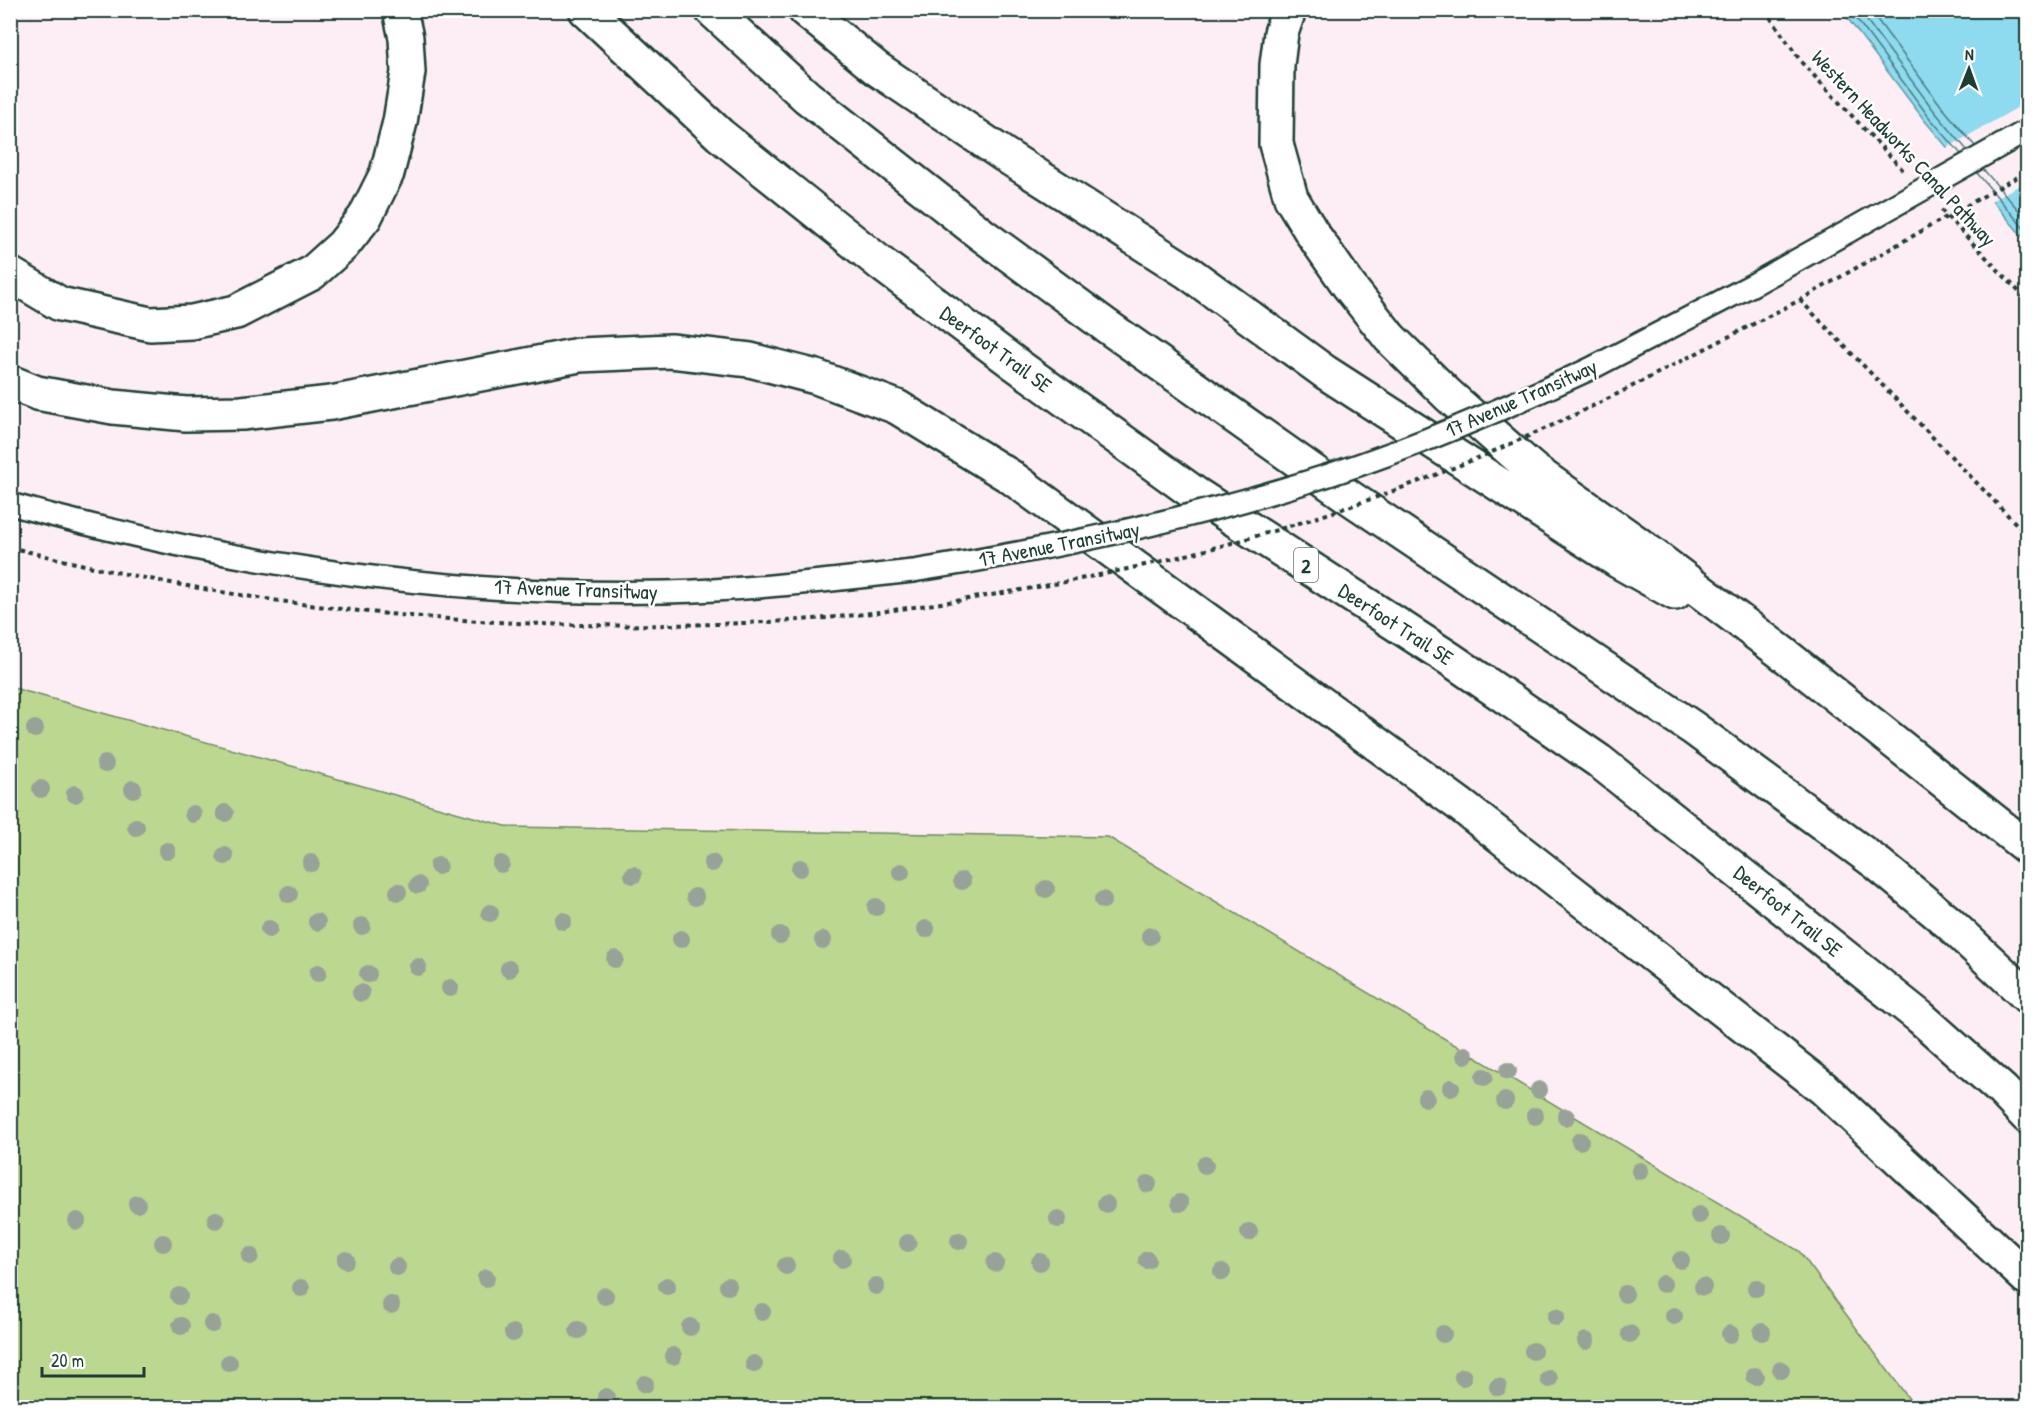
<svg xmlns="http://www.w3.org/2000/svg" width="2038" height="1418" font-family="'Patrick Hand',sans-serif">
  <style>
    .green { fill: #bcd78f; stroke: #6e8a62; stroke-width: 1.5 }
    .water { fill: #8edaef; stroke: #629ba4; stroke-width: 1.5 }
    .pier { fill: #fdeef6 }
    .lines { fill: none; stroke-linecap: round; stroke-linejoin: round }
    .shore { stroke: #4b7c7f; stroke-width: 1.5 }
    .lane-casing { stroke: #1f3d34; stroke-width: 26 }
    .highway-casing { stroke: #1f3d34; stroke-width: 38 }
    .path { stroke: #1f3d34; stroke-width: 4; stroke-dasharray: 4.5 4.5; stroke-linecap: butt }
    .lane { stroke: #fff; stroke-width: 21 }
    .highway { stroke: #fff; stroke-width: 33 }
    .lane-bridge-casing { stroke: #1f3d34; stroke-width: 26; stroke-linecap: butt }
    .path-bridge { stroke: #1f3d34; stroke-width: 4; stroke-dasharray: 4.5 4.5; stroke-linecap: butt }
    .lane-bridge { stroke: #fff; stroke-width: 21 }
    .tree { fill: #98a298 }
    .labels { text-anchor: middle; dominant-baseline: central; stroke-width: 5; stroke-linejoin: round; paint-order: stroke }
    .shield { fill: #fff; stroke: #627771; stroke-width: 1.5 }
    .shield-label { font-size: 20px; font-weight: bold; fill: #1f3d34 }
    .street-label { font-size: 21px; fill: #1f3d34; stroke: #fff }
  </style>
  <rect width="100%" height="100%" fill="#fdeef6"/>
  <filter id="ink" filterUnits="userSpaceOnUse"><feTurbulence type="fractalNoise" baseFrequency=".0167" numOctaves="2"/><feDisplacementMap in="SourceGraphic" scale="12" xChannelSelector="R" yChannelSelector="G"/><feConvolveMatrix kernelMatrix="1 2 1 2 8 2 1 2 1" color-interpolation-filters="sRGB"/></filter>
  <g filter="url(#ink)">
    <path class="green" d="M 10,687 L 509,827 L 1108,837 L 1799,1251 L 1915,1407 L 11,1407 Z"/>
    <path class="water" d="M 1842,11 L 2027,11 L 2027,242 L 1925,121 Z"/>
    <path class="pier" d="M 2027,102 L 2027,181 L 1989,202 L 1945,149 Z"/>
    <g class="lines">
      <path class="shore" d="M 1850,10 L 1929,117 L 1961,154
        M 1859,10 L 1935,112 L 1967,150
        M 1870,10 L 1942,107 L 1975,146
        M 1983,169 L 2028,221
        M 1977,173 L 2028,233"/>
      <defs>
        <path id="lane" d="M 1590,369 L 1756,283 L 1849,231
          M 10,504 C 223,563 445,597 666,592 C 749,590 831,580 913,571"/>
        <path id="highway" d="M 586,10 L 720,135 L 884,266 L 1014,363 L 1194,493 L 1450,659 L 1599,761 L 1920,1017 L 2002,1090 L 2028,1117
          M 712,10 L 807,97 L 981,234 L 1105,325 L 1352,499 L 1693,728 L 1878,864 L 1948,922 L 2028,997
          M 805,10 L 876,68 L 1003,154 L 1186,271 L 1325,372 L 1618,561 L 1675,593
          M 1289,10 L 1281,33 L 1277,65 L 1276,144 L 1291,198 L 1312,233 L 1349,286 L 1390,338 L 1448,395 L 1532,469 L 1634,541 L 1781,652 L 2028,848
          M 10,274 L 60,304 L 150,324 L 192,322 L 236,312 L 312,273 L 343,245 L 365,217 L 387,173 L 400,122 L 408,72 L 406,38 L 400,10
          M 10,382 L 37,393 L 113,407 L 186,414 L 242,413 L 331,403 L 579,355 L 671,351 L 750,360 L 816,377 L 897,407 L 1011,477 L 1459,804 L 1823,1088 L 2028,1279"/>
      </defs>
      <use href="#lane" class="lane-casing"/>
      <use href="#highway" class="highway-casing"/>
      <path class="path" d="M 1765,10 L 1802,63 L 1903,170
        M 1941,210 L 2028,301
        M 1800,300 L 2028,536
        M 1623,391 L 1800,300 L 1872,259
        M 10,547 C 226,603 448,629 670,625 C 729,624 788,622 847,616 C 883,612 919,606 956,601"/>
      <use href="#lane" class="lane"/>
      <use href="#highway" class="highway"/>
      <defs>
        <path id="lane-bridge" d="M 1849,231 L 2028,130
          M 913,571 C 1054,549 1193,519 1329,475 C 1418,446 1505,408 1590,369"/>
      </defs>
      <use href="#lane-bridge" class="lane-bridge-casing"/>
      <path class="path-bridge" d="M 1872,259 L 2028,171
        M 956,601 C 1002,593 1048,586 1094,576 C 1277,539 1457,475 1623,391"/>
      <use href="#lane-bridge" class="lane-bridge"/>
    </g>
    <g class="tree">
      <circle cx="35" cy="729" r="9"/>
      <circle cx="105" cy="764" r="9"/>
      <circle cx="41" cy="789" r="9"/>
      <circle cx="133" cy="789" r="9"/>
      <circle cx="75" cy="794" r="9"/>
      <circle cx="225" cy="813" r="9"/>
      <circle cx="193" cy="814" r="9"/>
      <circle cx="136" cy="827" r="9"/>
      <circle cx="167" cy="851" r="9"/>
      <circle cx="225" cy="856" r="9"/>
      <circle cx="311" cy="863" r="9"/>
      <circle cx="712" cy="863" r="9"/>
      <circle cx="501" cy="864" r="9"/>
      <circle cx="438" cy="866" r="9"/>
      <circle cx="800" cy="868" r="9"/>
      <circle cx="901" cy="872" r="9"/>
      <circle cx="633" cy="875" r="9"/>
      <circle cx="962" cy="881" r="9"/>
      <circle cx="418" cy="885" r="9"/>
      <circle cx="1046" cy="889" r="9"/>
      <circle cx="398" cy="892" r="9"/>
      <circle cx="289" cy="894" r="9"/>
      <circle cx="695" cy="897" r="9"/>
      <circle cx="1103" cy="900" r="9"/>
      <circle cx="876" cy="907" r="9"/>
      <circle cx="490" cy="913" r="9"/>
      <circle cx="563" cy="921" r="9"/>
      <circle cx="317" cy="922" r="9"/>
      <circle cx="362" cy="926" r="9"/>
      <circle cx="269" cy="929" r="9"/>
      <circle cx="926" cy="929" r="9"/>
      <circle cx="780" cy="935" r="9"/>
      <circle cx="1150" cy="936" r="9"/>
      <circle cx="681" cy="939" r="9"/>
      <circle cx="823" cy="940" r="9"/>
      <circle cx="615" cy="959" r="9"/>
      <circle cx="418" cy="967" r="9"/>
      <circle cx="509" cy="969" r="9"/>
      <circle cx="318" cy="973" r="9"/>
      <circle cx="368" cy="974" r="9"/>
      <circle cx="450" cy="988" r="9"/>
      <circle cx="361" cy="993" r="9"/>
      <circle cx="1465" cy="1055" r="9"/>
      <circle cx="1508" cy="1071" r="9"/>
      <circle cx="1484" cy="1077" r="9"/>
      <circle cx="1451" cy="1088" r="9"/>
      <circle cx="1539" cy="1090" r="9"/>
      <circle cx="1426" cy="1098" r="9"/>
      <circle cx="1505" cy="1101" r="9"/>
      <circle cx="1535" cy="1116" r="9"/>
      <circle cx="1566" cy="1117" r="9"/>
      <circle cx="1580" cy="1141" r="9"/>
      <circle cx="1205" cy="1165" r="9"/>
      <circle cx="1640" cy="1171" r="9"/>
      <circle cx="1148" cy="1184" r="9"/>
      <circle cx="1180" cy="1203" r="9"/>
      <circle cx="137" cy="1204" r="9"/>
      <circle cx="1106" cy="1204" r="9"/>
      <circle cx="1699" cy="1215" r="9"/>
      <circle cx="1058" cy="1219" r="9"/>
      <circle cx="216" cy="1220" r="9"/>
      <circle cx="77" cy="1221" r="9"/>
      <circle cx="1249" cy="1232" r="9"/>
      <circle cx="1721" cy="1236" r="9"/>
      <circle cx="959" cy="1241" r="9"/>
      <circle cx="163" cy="1243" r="9"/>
      <circle cx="908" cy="1243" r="9"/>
      <circle cx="250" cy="1256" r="9"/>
      <circle cx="842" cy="1259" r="9"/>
      <circle cx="346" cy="1260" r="9"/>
      <circle cx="1147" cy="1260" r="9"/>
      <circle cx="1681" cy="1260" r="9"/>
      <circle cx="1040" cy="1262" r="9"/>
      <circle cx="995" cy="1263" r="9"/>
      <circle cx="786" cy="1266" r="9"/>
      <circle cx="397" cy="1267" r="9"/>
      <circle cx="1222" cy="1272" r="9"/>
      <circle cx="486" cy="1278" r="9"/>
      <circle cx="1663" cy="1284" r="9"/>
      <circle cx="667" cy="1286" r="9"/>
      <circle cx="728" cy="1286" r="9"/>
      <circle cx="876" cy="1286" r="9"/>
      <circle cx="1703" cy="1287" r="9"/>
      <circle cx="301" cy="1288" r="9"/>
      <circle cx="1756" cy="1288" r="9"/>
      <circle cx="1625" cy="1294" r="9"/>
      <circle cx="179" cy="1296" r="9"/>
      <circle cx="605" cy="1296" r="9"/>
      <circle cx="391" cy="1305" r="9"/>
      <circle cx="762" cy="1312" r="9"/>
      <circle cx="1674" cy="1316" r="9"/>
      <circle cx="1556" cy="1317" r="9"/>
      <circle cx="212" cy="1324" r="9"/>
      <circle cx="181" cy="1326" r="9"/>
      <circle cx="690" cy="1327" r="9"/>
      <circle cx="578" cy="1330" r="9"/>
      <circle cx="1762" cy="1332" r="9"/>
      <circle cx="513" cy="1333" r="9"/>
      <circle cx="1443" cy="1334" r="9"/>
      <circle cx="1630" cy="1334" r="9"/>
      <circle cx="1730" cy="1334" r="9"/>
      <circle cx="1586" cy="1341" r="9"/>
      <circle cx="1533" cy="1351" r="9"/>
      <circle cx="673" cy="1356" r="9"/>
      <circle cx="229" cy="1363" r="9"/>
      <circle cx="754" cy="1364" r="9"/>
      <circle cx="1781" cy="1370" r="9"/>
      <circle cx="1755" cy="1376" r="9"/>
      <circle cx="1463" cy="1377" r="9"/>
      <circle cx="1549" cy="1379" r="9"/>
      <circle cx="645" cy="1384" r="9"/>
      <circle cx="1498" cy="1387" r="9"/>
      <circle cx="606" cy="1397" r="9"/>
    </g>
  </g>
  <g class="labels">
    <rect class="shield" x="1294" y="548" width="24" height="34" rx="4.5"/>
    <g class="shield-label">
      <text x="1306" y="565">2</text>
    </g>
    <g class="street-label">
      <text transform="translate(1904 148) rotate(47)">Western Headworks Canal Pathway</text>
      <text transform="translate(996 349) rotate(36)">Deerfoot Trail SE</text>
      <text transform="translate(1521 398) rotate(-24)">17 Avenue Transitway</text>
      <text transform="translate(1059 544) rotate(-11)">17 Avenue Transitway</text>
      <text transform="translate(576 589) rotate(2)">17 Avenue Transitway</text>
      <text transform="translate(1396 624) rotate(33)">Deerfoot Trail SE</text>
      <text transform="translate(1788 911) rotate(39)">Deerfoot Trail SE</text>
    </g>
  </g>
  <rect width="2038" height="1418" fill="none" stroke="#fff" stroke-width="36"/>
  <rect x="18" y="18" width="2002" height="1382" fill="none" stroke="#1f3d34" stroke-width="2" filter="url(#ink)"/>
  <g transform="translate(1969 69) rotate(1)" stroke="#ffffff" stroke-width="4.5" paint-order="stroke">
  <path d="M0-4.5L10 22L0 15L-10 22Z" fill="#1f3d34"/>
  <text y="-9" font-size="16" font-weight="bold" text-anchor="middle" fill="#1f3d34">N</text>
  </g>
  <path d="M42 1367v9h102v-9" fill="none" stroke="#1f3d34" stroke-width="3"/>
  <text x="51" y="1367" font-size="18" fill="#1f3d34" stroke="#ffffff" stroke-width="4.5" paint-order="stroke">20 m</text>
</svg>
